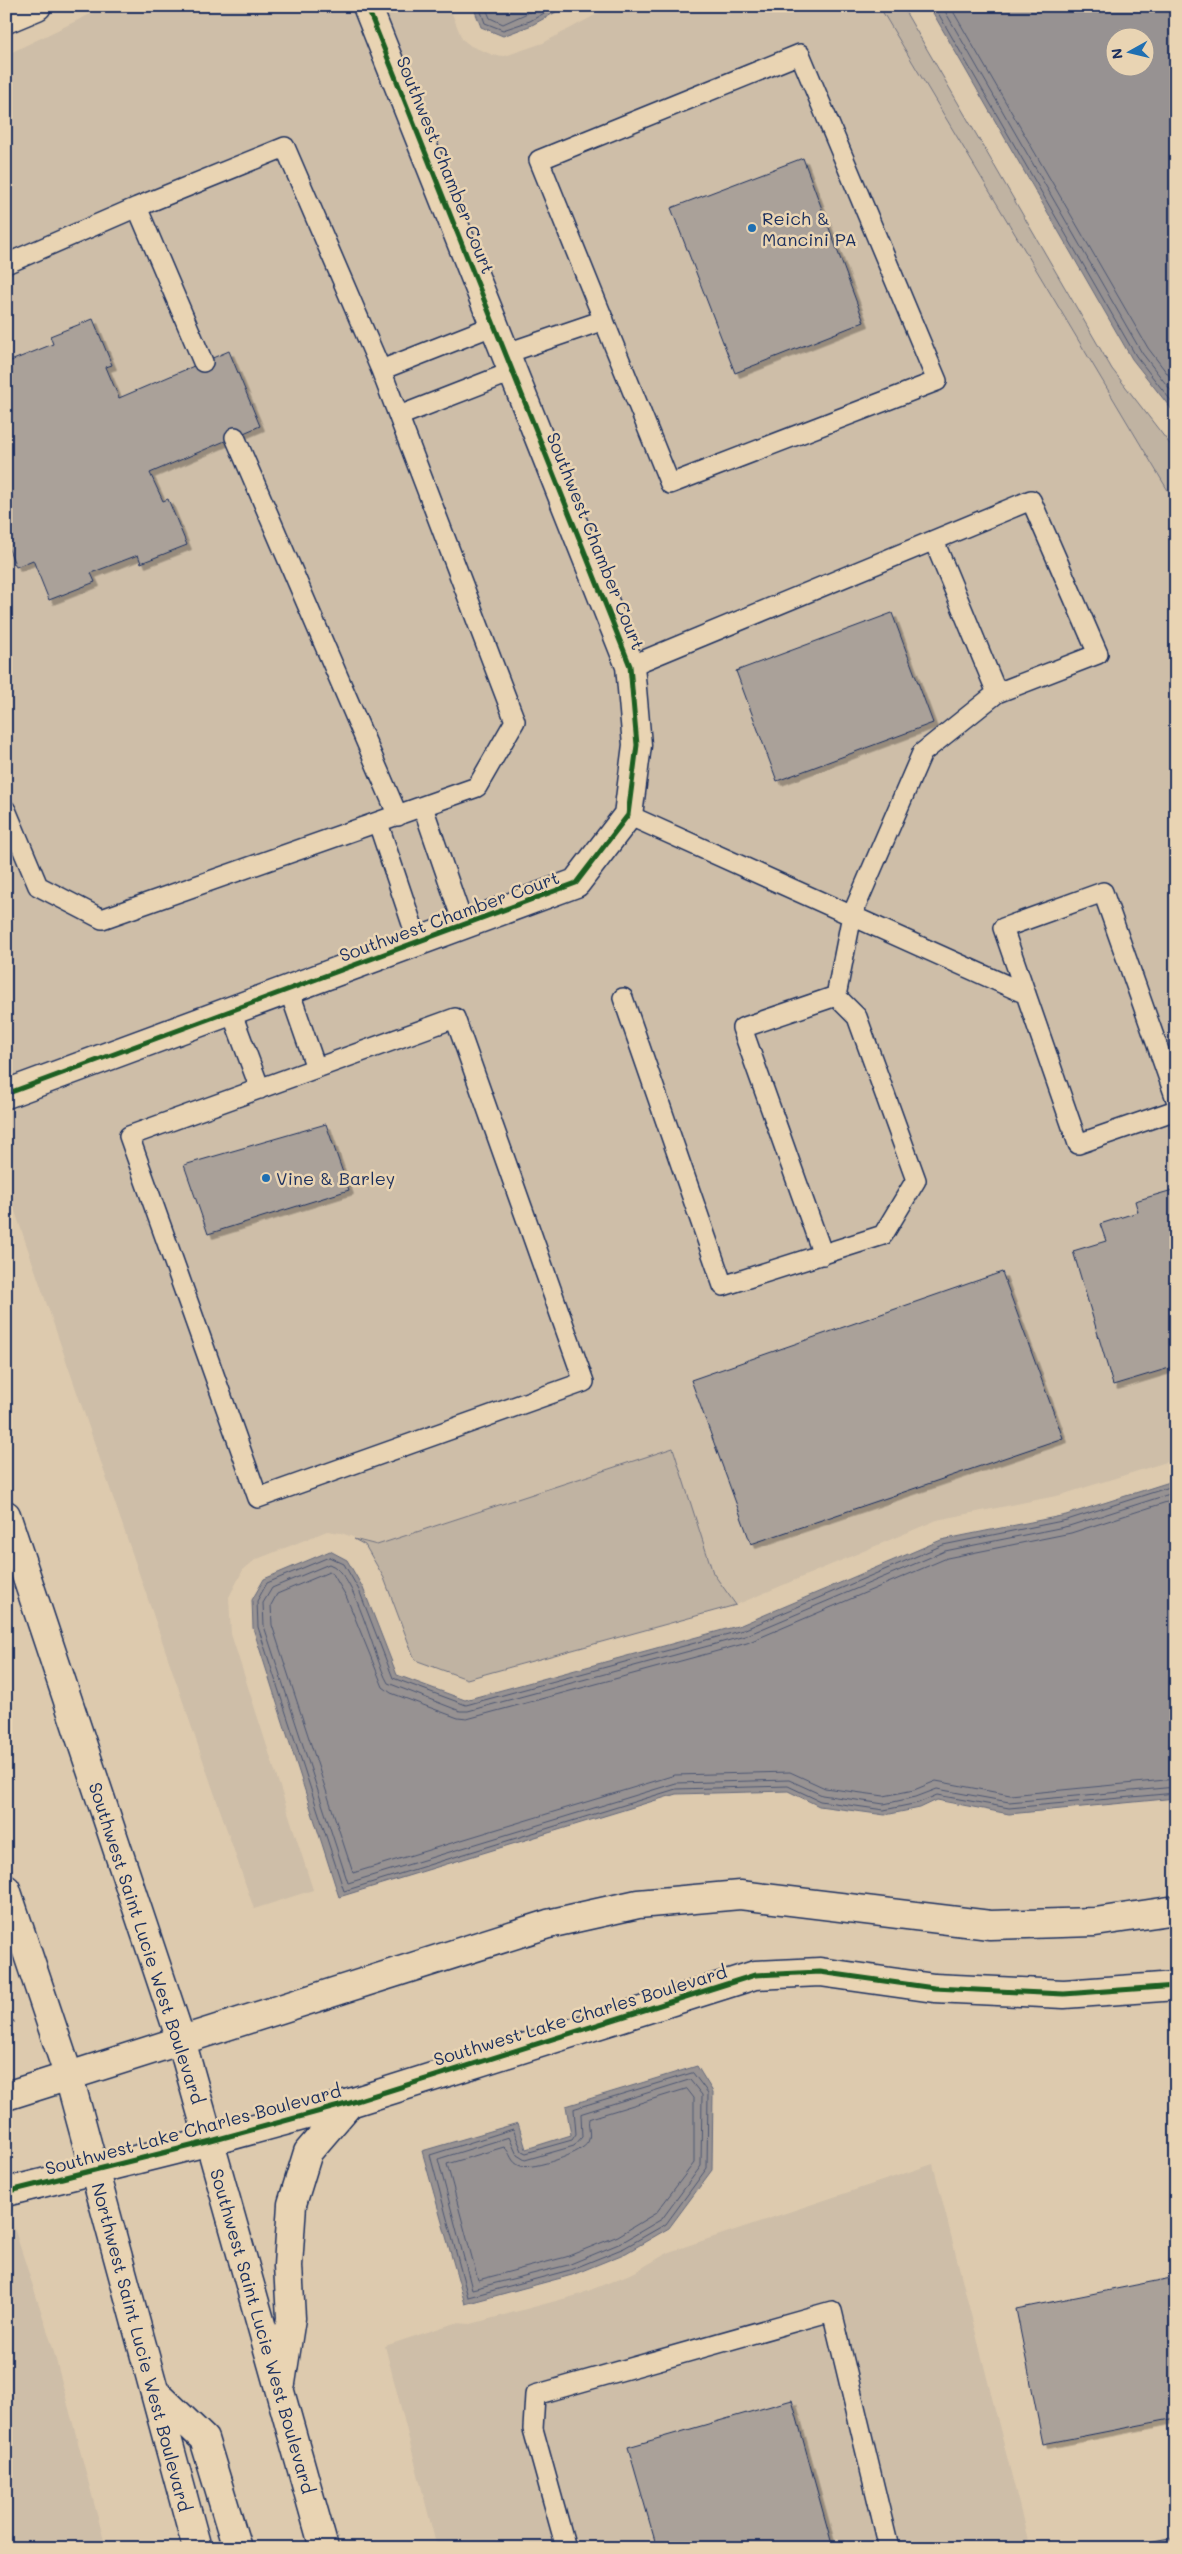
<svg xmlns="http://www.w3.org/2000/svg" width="1182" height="2554" font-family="Mali,sans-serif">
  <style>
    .built { fill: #cebea8 }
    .green { fill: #c0b3a2; stroke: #6e7180 }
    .water { fill: #979292; stroke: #656a7d; fill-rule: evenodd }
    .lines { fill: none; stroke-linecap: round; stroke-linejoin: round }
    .shore { stroke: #4d5773; stroke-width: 1 }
    .building { fill: #aaa199; stroke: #1b2f5e; filter: url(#shadow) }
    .lane-casing { stroke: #1b2f5e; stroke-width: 22 }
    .street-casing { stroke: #1b2f5e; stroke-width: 31 }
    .secondary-casing { stroke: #1b2f5e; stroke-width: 31 }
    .path { stroke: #1b2f5e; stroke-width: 3; stroke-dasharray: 5 4; stroke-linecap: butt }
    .lane { stroke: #e9d4b3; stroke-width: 19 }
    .street { stroke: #e9d4b3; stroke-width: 28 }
    .secondary { stroke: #e9d4b3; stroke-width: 28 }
    .cycleway-casing { stroke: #e9d4b3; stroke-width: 8 }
    .cycleway { stroke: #1b5e20; stroke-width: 5 }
    .poi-dot { fill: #1f6fb2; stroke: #e9d4b3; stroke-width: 2 }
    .labels { text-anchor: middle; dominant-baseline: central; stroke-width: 5; stroke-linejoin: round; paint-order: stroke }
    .street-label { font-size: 18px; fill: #1b2f5e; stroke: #e9d4b3 }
    .poi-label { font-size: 18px; fill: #1b2f5e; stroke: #e9d4b3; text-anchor: start }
  </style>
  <defs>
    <filter id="shadow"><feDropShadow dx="4.5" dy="4.5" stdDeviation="0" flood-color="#0004"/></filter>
  </defs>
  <rect width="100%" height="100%" fill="#ddcaae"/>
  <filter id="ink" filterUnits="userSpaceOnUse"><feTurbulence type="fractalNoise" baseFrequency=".02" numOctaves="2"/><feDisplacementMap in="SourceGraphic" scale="10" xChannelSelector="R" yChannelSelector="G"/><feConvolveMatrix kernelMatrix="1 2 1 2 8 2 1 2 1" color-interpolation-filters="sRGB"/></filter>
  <g filter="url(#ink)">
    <path class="built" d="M 107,6 L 449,6 L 462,39 L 471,46 L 493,55 L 505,56 L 543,43 L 612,6 L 879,6 L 1176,504 L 1176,1459 L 1061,1495 L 937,1520 L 736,1605 L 713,1573 L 673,1448 L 377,1545 L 341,1533 L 327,1531 L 255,1560 L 243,1570 L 229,1597 L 231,1634 L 313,1890 L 254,1909 L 6,1185 L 6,55 Z
      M 933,2164 L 1030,2548 L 437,2548 L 385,2346 L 455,2323 L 471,2324 L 578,2295 L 635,2272 L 669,2252 Z
      M 6,2203 L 52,2345 L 106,2548 L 6,2548 Z"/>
    <path class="green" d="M 879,6 L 902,6 L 1112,369 L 1176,452 L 1176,504 Z
      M 673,1448 L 713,1573 L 736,1605 L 467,1679 L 415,1660 L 384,1578 L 365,1545 L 354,1539 L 377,1545 Z"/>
    <path class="water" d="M 473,6 L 567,6 L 532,25 L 503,36 L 481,27 Z
      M 929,6 L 1176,6 L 1176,415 L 1132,359 ZM 1114,38 L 1144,38 L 1144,68 L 1114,68 Z
      M 1176,1480 L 1176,1798 L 1009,1814 L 937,1800 L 920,1808 L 885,1815 L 819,1806 L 788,1791 L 676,1794 L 339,1897 L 253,1628 L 252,1600 L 264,1579 L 330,1551 L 347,1560 L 363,1588 L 397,1675 L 465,1700 L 741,1625 L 941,1540 L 1066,1515 Z
      M 697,2066 L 713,2092 L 712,2170 L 669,2228 L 626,2253 L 572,2275 L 465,2304 L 422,2151 L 518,2123 L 526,2149 L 571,2135 L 566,2106 Z"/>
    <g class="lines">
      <path class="shore" d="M 479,6 L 485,23 L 503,30 L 530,21 L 557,6
        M 485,6 L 490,18 L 503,24 L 543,6
        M 934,6 L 1136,356 L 1176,407
        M 942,6 L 1142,353 L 1176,397
        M 950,6 L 1148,348 L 1176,385
        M 1176,1485 L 1067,1520 L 943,1545 L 743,1630 L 466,1705 L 393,1678 L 359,1590 L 344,1564 L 329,1557 L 267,1583 L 257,1601 L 258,1627 L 344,1891 L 676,1789 L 788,1786 L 820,1801 L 884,1810 L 918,1803 L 937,1795 L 1009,1808 L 1176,1793
        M 1176,1492 L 1069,1526 L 945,1551 L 745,1636 L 468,1711 L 460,1711 L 388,1683 C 373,1657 356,1572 329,1564 L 272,1588 L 263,1603 L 264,1626 L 348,1883 L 676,1783 L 789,1780 L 822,1795 L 884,1804 L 916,1797 L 937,1789 L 1009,1802 L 1176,1787
        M 1176,1499 L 1071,1533 L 947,1558 L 747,1643 L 467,1719 L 458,1718 L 391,1693 L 383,1687 L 346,1596 L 333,1574 L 329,1572 L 277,1594 L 271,1605 L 272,1625 L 353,1873 L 675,1775 L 790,1772 L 825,1788 L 884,1796 L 914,1790 L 936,1781 L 1010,1795 L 1176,1779
        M 693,2073 L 708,2093 L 707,2168 L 666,2224 L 624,2248 L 570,2270 L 468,2297 L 430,2155 L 513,2129 L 522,2151 L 526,2153 L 572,2140 L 576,2134 L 574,2109 Z
        M 690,2080 L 702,2095 L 701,2166 L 662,2219 L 621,2243 L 568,2265 L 472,2289 L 438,2159 L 509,2137 L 517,2155 L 525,2160 L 574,2146 L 582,2137 L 581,2114 Z
        M 687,2089 L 694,2098 L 694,2163 L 656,2213 L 618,2236 L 566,2257 L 478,2280 L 447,2164 L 504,2147 C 511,2152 510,2163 521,2166 C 533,2170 583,2153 588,2142 C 592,2134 587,2126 589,2119 Z"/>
    </g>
    <path class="building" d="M 803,158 L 864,322 L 735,373 L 671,208 Z
      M 93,319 L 112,365 L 106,367 L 119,398 L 229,351 L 260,426 L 150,473 L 163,501 L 168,499 L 187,545 L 141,563 L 138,555 L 91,573 L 95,582 L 49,600 L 33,560 L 16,567 L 6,542 L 6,357 L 8,362 L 53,344 L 50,336 Z
      M 892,613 L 933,723 L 777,781 L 736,671 Z
      M 326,1124 L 349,1190 L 208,1234 L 184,1165 Z
      M 1176,1189 L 1176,1366 L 1113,1385 L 1073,1251 L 1106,1241 L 1100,1224 L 1138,1212 L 1135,1201 Z
      M 1002,1272 L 1063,1438 L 751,1544 L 691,1380 Z
      M 1176,2277 L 1176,2418 L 1043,2444 L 1016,2309 Z
      M 792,2400 L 833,2548 L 657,2548 L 628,2447 Z
      M 1176,2537 L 1176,2548 L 1116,2548 Z"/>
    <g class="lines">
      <defs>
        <path id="lane" d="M 800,54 L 937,381 L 670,484 L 539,160 Z
          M 137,207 L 203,362
          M 6,264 L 137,207 L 285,147 L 381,370 L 515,721 L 477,787 L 102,919 L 38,886 L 6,810
          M 507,353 L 604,320
          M 381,370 L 495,325
          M 399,416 L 514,371
          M 235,437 L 398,816
          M 934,541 L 997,693
          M 423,807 L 464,926
          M 628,815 L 1026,994
          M 378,823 L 418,942
          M 289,990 L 316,1068
          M 623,998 L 723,1286 L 883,1235 L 916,1180 L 857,1017 L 836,996 L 852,915 L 922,753 L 997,693 L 1098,654 L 1031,500 L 630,666
          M 231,1011 L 260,1089
          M 455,1018 L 584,1382 L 258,1498 L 129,1136 Z
          M 1176,1099 L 1103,892 L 1003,928 L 1078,1144 L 1176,1110
          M 823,1255 L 742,1028 L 836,996
          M 566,2548 L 533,2429 L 535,2395 L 832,2311 L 889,2548"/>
        <path id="street" d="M 6,1094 L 576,883 L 628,815 L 637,745 L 630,666 L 367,6
          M 6,2096 L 548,1924 L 638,1904 L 740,1895 L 990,1925 L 1095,1922 L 1176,1910
          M 6,2192 L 211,2141 L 350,2103 L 755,1975 L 820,1972 L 934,1988 L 1064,1994 L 1176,1986"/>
        <path id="secondary" d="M 6,19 L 37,6
          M 6,1515 L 181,2040 L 324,2548
          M 6,1889 L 69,2077 L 197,2548
          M 281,2383 L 291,2318 L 288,2266 L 292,2204 L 308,2152 L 350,2103
          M 155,2392 L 204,2439 L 237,2548"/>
      </defs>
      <use href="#lane" class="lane-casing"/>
      <use href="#street" class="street-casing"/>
      <use href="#secondary" class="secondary-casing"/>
      <path class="path" d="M 6,2027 L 14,2021"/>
      <use href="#lane" class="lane"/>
      <use href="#street" class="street"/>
      <use href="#secondary" class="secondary"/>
      <defs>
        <path id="cycleway" d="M 6,1094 L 576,883 L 628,815 L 637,745 L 630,666 L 367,6
          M 6,2192 L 211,2141 L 350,2103 L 755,1975 L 820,1972 L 934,1988 L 1064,1994 L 1176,1986"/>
      </defs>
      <use href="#cycleway" class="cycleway-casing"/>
      <use href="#cycleway" class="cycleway"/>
    </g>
  </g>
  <g class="poi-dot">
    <circle cx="752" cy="228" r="5"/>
    <circle cx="266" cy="1178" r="5"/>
  </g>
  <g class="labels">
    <g class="street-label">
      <text transform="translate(446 165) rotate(68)">Southwest Chamber Court</text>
      <text transform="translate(596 541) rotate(68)">Southwest Chamber Court</text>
      <text transform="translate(449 916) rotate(-20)">Southwest Chamber Court</text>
      <text transform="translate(147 1943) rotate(72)">Southwest Saint Lucie West Boulevard</text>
      <text transform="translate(580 2015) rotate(-17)">Southwest Lake Charles Boulevard</text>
      <text transform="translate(193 2129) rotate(-15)">Southwest Lake Charles Boulevard</text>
      <text transform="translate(263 2331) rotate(74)">Southwest Saint Lucie West Boulevard</text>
      <text transform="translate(142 2347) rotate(75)">Northwest Saint Lucie West Boulevard</text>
    </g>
    <g class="poi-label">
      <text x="762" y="218">Reich &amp;<tspan x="762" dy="21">Mancini PA</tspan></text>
      <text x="276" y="1178">Vine &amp; Barley</text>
    </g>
  </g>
  <rect width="1182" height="2554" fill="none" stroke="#e9d4b3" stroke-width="25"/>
  <rect x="12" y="12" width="1157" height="2529" fill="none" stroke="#1b2f5e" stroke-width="2" filter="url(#ink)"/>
  <g transform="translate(1130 52) rotate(262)"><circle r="24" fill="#e9d4b3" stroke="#979291"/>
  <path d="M0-4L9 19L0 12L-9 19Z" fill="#1f6fb2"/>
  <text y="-8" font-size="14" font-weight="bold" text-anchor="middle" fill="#1b2f5e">N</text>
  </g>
</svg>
